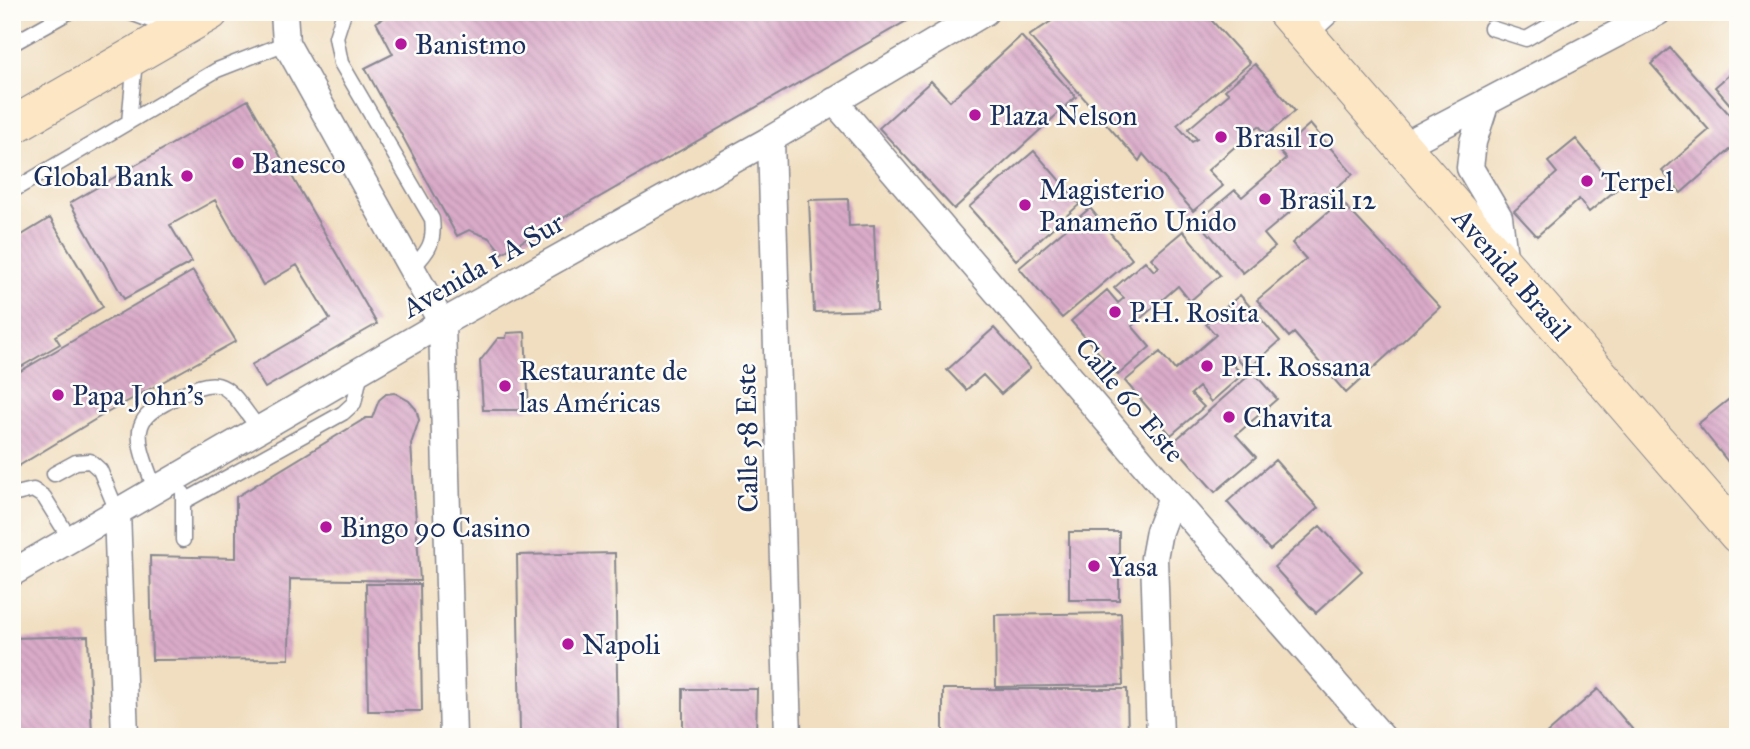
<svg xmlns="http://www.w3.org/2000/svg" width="1750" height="749" font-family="'IM FELL Great Primer',serif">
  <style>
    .building { fill: url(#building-back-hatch) }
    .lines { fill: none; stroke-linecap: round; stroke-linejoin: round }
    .service-casing { stroke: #86868f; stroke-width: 17 }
    .minor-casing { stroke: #86868f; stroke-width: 29 }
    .secondary-casing { stroke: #86868f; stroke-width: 39 }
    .service { stroke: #fff; stroke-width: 14 }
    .minor { stroke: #fff; stroke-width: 26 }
    .secondary { stroke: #fce6c4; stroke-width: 37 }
    .poi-dot { fill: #b5179e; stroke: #fdfcf7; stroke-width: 2.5 }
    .labels { text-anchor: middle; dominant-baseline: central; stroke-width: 5; stroke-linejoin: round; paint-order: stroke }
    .poi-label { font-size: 28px; fill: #1b2f5e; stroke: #fdfcf7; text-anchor: start }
    .street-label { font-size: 28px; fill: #1b2f5e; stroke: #fdfcf7 }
  </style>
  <defs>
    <pattern id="building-back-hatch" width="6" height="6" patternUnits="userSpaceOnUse" patternTransform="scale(1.75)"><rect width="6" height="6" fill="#daabc9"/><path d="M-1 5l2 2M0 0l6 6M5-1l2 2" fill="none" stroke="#ba93af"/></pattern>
  </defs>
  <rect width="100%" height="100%" fill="#fdfcf7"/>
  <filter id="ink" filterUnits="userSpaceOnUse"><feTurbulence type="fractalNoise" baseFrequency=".0143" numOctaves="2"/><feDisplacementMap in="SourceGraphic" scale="14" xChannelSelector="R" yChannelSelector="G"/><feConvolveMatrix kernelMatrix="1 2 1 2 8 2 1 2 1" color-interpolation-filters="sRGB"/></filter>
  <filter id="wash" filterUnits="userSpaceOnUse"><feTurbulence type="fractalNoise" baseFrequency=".00686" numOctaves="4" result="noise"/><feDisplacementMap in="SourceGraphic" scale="28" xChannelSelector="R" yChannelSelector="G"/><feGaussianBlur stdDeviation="1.57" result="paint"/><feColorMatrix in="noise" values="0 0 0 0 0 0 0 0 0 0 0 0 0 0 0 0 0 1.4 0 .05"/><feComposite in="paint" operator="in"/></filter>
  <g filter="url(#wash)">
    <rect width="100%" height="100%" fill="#f1dec0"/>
    <g id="blocks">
      <path class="building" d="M 395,12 L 922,12 L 502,253 L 490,238 L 469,230 L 457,236 L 365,68 L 393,54 L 376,22 Z
        M 1065,12 L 1204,12 L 1250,63 L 1177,125 L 1192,142 L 1197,139 L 1188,129 L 1229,94 L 1225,90 L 1255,64 L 1295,111 L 1267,135 L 1259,126 L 1208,170 L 1223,186 L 1193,211 L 1143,154 L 1139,161 L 1029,36 Z
        M 1021,36 L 1076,97 L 954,209 L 879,128 L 931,81 L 950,101 Z
        M 1670,48 L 1738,124 L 1738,143 L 1681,193 L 1662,171 L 1709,130 L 1651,64 Z
        M 1738,67 L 1738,114 L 1715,87 Z
        M 248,100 L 377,324 L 265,388 L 251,365 L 330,319 L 297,265 L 263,285 L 215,200 L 170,225 L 192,262 L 124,299 L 70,203 Z
        M 1310,124 L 1353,174 L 1321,200 L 1314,192 L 1264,234 L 1275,247 L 1243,273 L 1198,221 L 1235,190 L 1242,197 L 1286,159 L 1279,151 Z
        M 1576,139 L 1617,189 L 1589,212 L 1579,199 L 1537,236 L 1514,211 L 1557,173 L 1548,162 Z
        M 1034,151 L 1080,204 L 1016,260 L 969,207 Z
        M 848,199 L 849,226 L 874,225 L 877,310 L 814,312 L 809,200 Z
        M 1341,201 L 1440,307 L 1346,393 L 1294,333 L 1289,337 L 1257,300 L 1306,259 L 1292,243 Z
        M 1090,208 L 1132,259 L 1062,318 L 1019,268 Z
        M 50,218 L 103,307 L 55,336 L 60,344 L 12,372 L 12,241 Z
        M 1183,231 L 1220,275 L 1190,301 L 1178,286 L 1132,326 L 1150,347 L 1118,375 L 1071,321 L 1107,290 L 1118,303 L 1124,298 L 1114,288 L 1145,261 L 1154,271 L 1159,267 L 1151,258 Z
        M 193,271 L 236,341 L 96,419 L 12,470 L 12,376 Z
        M 1240,295 L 1280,341 L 1247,370 L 1236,357 L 1231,362 L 1242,375 L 1211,402 L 1199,387 L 1191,394 L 1204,407 L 1171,435 L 1125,381 L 1160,352 L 1175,370 L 1216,335 L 1206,324 Z
        M 994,328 L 1030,368 L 1001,394 L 983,375 L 966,390 L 947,370 Z
        M 525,332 L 529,410 L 483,410 L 480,361 L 498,338 L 506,338 L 507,333 Z
        M 1253,372 L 1277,399 L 1236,435 L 1256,457 L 1215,492 L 1172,443 Z
        M 1738,392 L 1738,456 L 1729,463 L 1698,424 Z
        M 395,393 L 409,401 L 416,409 L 419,420 L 411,444 L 420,581 L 290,579 L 289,659 L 152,660 L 150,556 L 236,558 L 236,497 L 366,418 L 372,418 L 379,400 L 386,394 Z
        M 1275,460 L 1318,508 L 1270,550 L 1227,502 Z
        M 1320,526 L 1362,571 L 1316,613 L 1274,567 Z
        M 1069,532 L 1119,532 L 1119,600 L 1069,600 Z
        M 615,553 L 618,734 L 520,735 L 517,555 Z
        M 366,584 L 420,584 L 422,711 L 368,711 Z
        M 1121,613 L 1123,685 L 996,687 L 995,615 Z
        M 88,636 L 92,737 L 12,737 L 12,638 Z
        M 683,689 L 757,689 L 756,737 L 676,737 L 683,732 Z
        M 943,689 L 1127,689 L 1128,737 L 943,737 Z
        M 1598,689 L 1639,737 L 1543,737 Z"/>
    </g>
  </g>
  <g filter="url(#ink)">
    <use href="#blocks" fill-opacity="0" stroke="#86868f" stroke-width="2"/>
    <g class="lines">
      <defs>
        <path id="service" d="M 128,12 L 174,29
          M 344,12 L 336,37 L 341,63 L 432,219 C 435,243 428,252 412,268
          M 1491,28 L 1526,39 L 1573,12
          M 1308,37 L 1335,12
          M 12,44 L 69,12
          M 129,122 L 135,61
          M 12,191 L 217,70 L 286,43
          M 54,474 L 76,462 L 90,461 L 100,470 L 117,511
          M 155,490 C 150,473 135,444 141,426 C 145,413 159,407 169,401 C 224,370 225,384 259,429
          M 183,493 L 183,540
          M 12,495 L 33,490 L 44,497 L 70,539
          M 183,502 L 343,413 L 354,403 L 361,371"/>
        <path id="minor" d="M 284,12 L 286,43 L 442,323 L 453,737
          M 834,101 L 1172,497 L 1382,737
          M 1486,102 L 1473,142 L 1470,168 L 1499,217 L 1505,264
          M 771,139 L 788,737
          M 1401,147 L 1658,12
          M 117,511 L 125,737
          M 12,573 L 442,323 L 771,139 L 985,12
          M 1160,737 L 1154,558 L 1159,531 L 1172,497"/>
        <path id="secondary" d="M 1286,12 L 1738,535
          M 12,126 L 210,12"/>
      </defs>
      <use href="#service" class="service-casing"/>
      <use href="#minor" class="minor-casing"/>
      <use href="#secondary" class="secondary-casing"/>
      <use href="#service" class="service"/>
      <use href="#minor" class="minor"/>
      <use href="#secondary" class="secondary"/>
    </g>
  </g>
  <g class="poi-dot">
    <circle cx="401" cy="44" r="7"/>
    <circle cx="975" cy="115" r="7"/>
    <circle cx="1221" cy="137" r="7"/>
    <circle cx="238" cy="163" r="7"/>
    <circle cx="187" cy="176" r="7"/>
    <circle cx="1587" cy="181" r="7"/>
    <circle cx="1265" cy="199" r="7"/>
    <circle cx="1025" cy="205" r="7"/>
    <circle cx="1115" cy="312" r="7"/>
    <circle cx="1207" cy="366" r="7"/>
    <circle cx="505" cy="386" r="7"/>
    <circle cx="58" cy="395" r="7"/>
    <circle cx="1229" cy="417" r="7"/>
    <circle cx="326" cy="527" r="7"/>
    <circle cx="1094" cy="566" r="7"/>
    <circle cx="568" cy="644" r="7"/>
  </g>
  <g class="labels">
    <g class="poi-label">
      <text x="415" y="44">Banistmo</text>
      <text x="989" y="115">Plaza Nelson</text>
      <text x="1235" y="137">Brasil 10</text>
      <text x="252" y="163">Banesco</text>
      <text x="173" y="176" text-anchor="end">Global Bank</text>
      <text x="1601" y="181">Terpel</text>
      <text x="1039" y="189">Magisterio<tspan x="1039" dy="32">Panameño Unido</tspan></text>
      <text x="1279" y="199">Brasil 12</text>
      <text x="1129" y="312">P.H. Rosita</text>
      <text x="1221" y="366">P.H. Rossana</text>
      <text x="519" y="370">Restaurante de<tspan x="519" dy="32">las Américas</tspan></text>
      <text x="72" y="395">Papa John's</text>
      <text x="1243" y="417">Chavita</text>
      <text x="340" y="527">Bingo 90 Casino</text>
      <text x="1108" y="566">Yasa</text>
      <text x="582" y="644">Napoli</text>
    </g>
    <g class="street-label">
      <text transform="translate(483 265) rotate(-30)">Avenida 1 A Sur</text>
      <text transform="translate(1512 274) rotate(49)">Avenida Brasil</text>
      <text transform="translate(1130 400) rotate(50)">Calle 60 Este</text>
      <text transform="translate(747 438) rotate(-91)">Calle 58 Este</text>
    </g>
  </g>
  <rect width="1750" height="749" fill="none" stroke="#fdfcf7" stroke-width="42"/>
</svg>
